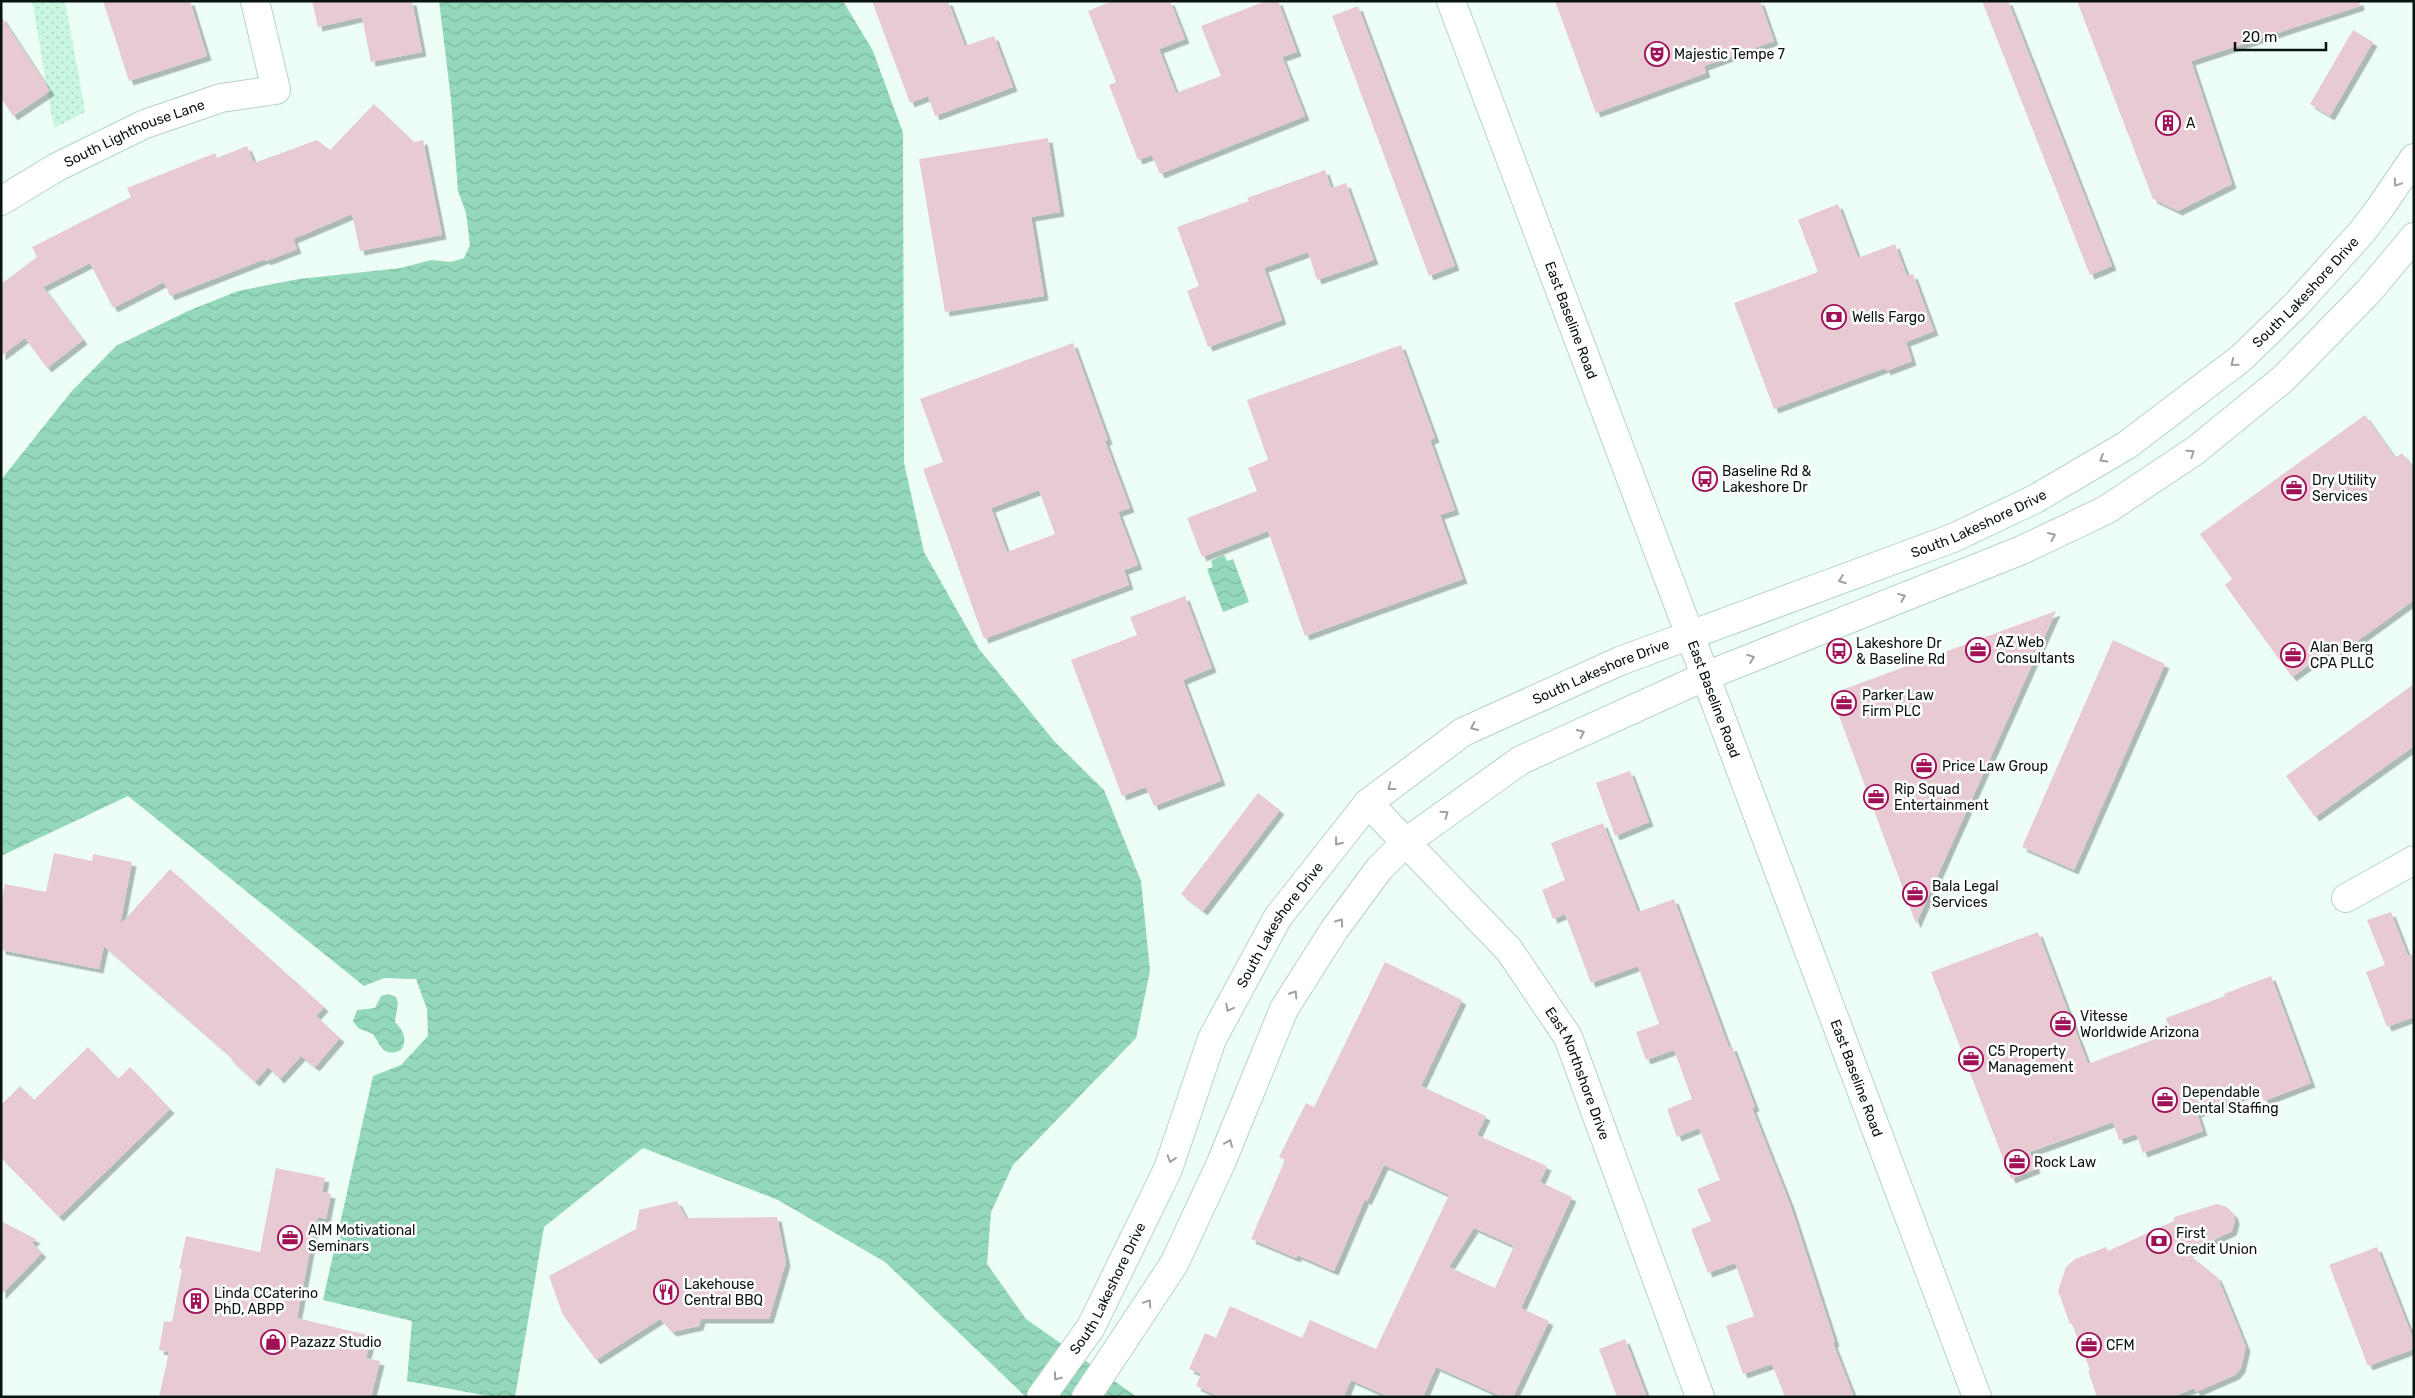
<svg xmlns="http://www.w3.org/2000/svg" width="2415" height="1398" font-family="Rubik,sans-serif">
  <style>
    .park { fill: url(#park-dots) }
    .water { fill: url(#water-waves) }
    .building { fill: #e8cad3; fill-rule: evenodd; filter: url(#shadow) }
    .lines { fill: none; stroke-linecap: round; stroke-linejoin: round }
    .street-casing { stroke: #b6d3c5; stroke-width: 30 }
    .secondary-casing { stroke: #b6d3c5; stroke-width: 30 }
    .primary-casing { stroke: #b6d3c5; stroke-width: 30 }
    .street { stroke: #fff; stroke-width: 28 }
    .secondary { stroke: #fff; stroke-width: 28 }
    .primary { stroke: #fff; stroke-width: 28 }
    .oneway { stroke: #9da19f }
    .labels { text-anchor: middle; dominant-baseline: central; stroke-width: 5; stroke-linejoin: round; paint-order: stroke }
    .poi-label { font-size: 14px; fill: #09140f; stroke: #fff; text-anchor: start }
    .street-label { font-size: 14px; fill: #09140f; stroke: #fff }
  </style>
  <defs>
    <pattern id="park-dots" width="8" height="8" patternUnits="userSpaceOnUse" patternTransform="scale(1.25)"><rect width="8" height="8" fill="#c8f6e1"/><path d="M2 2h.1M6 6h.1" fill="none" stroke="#aad2c0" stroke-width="1.8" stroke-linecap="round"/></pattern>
    <pattern id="water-waves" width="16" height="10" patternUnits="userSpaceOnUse" patternTransform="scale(1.25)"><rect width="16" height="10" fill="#93d8bb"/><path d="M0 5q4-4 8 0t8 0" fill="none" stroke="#7db8a0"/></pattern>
    <filter id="shadow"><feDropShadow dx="4.5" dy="4.5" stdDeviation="0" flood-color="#0004"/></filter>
  </defs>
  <rect width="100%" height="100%" fill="#ecfef5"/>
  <path class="park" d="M 32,1 L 65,1 L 83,99 L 85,112 L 54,128 Z"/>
  <path class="water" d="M 439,1 L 843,1 L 873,51 L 903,133 L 904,463 L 924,552 L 979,649 L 1055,742 L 1104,790 L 1141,881 L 1150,971 L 1136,1038 L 1013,1165 L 991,1212 L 987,1264 L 1026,1319 L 1137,1397 L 1026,1397 L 885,1262 L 778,1200 L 643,1148 L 544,1227 L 515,1397 L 494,1397 L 407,1381 L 412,1321 L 323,1300 L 373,1076 L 401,1065 L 428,1036 L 427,1009 L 416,979 L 384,978 L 364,986 L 128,796 L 1,856 L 1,480 L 71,392 L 116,346 L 188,311 L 238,291 L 299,279 L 401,268 L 431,260 L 451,262 L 464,258 L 470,245 L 466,213 L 458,191 L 451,99 Z
    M 1224,555 L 1227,561 L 1233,559 L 1249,602 L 1223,612 L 1207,569 L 1213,567 L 1211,561 Z
    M 388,994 L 396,997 L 398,1003 L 395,1022 C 403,1031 408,1039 401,1050 C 383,1058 381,1046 373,1034 L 358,1028 L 353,1021 L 357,1010 L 375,1008 L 381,996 Z"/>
  <path class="building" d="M 103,1 L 190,1 L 207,56 L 129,81 Z
    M 312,1 L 412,1 L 422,52 L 371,62 L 362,17 L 318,27 Z
    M 872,1 L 948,1 L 965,46 L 994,36 L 1013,87 L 935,116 L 928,96 L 910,103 Z
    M 1112,1 L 1170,1 L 1185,39 L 1159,49 L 1176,93 L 1221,76 L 1201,26 L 1266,1 L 1278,1 L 1297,52 L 1282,57 L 1305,116 L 1160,174 L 1152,155 L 1138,160 L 1109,85 L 1116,82 L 1088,11 Z
    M 1555,1 L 1760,1 L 1774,41 L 1704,66 L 1706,73 L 1596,113 Z
    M 1982,1 L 2008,1 L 2112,266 L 2090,275 Z
    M 2077,1 L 2359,1 L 2360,6 L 2191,61 L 2232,184 L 2178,211 L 2153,199 Z
    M 1358,6 L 1455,266 L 1429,276 L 1332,16 Z
    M 1,16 L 50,91 L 13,116 L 1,98 Z
    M 2353,30 L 2373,42 L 2330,116 L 2310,104 Z
    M 374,104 L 414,142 L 423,140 L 442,235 L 360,251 L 352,214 L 293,239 L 297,249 L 266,261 L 265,259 L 170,296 L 164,282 L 113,308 L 90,263 L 43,287 L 83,340 L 47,368 L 25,338 L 1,356 L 1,284 L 37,257 L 32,247 L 131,197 L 127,188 L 215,153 L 217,158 L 247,146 L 254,163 L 317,140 L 330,150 Z
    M 1048,138 L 1060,212 L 1031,217 L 1044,296 L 945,312 L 919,159 Z
    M 1325,170 L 1331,188 L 1346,183 L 1374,260 L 1317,280 L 1308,252 L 1264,268 L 1282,320 L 1208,347 L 1187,291 L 1199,286 L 1177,227 L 1249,201 L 1247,198 Z
    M 1838,204 L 1858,258 L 1895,244 L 1907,276 L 1913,274 L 1934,331 L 1906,342 L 1912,361 L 1886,371 L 1885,368 L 1774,409 L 1734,303 L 1818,272 L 1798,220 Z
    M 1073,343 L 1108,440 L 1105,441 L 1130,508 L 1118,512 L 1138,565 L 1124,570 L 1129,585 L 984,639 L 923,469 L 943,462 L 920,399 ZM 1039,490 L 1055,534 L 1007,552 L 991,508 Z
    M 1401,345 L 1435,438 L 1430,440 L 1455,510 L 1440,515 L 1463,579 L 1305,636 L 1268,531 L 1202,557 L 1187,518 L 1257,491 L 1248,468 L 1268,460 L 1247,400 Z
    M 2365,415 L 2395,458 L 2402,453 L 2414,469 L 2414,600 L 2338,655 L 2333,647 L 2292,677 L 2225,585 L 2232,579 L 2200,534 Z
    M 1185,596 L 1212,668 L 1183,680 L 1221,781 L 1154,806 L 1146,787 L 1122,796 L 1071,660 L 1137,635 L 1130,617 Z
    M 2056,611 L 1916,924 L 1831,694 Z
    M 2113,640 L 2165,664 L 2074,870 L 2022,847 Z
    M 2414,684 L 2414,746 L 2315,817 L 2286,776 Z
    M 1630,771 L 1649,822 L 1615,836 L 1596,783 Z
    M 1258,793 L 1280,810 L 1203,911 L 1181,894 Z
    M 1603,823 L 1638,912 L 1674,899 L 1729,1048 L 1732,1046 L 1755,1107 L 1752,1108 L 1790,1204 L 1835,1342 L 1833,1343 L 1854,1397 L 1785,1397 L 1772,1364 L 1743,1374 L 1726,1326 L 1754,1316 L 1735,1263 L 1708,1273 L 1691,1229 L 1711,1221 L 1697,1189 L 1720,1180 L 1699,1128 L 1677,1137 L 1667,1109 L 1692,1099 L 1674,1050 L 1646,1060 L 1636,1032 L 1659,1024 L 1638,966 L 1591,983 L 1565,914 L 1553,919 L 1542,890 L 1565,880 L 1551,843 Z
    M 54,853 L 92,861 L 93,854 L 132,862 L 120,925 L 170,869 L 324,1007 L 316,1016 L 340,1038 L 315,1067 L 301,1056 L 280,1079 L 268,1067 L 255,1082 L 231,1060 L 233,1059 L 104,946 L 99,969 L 1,950 L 1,903 L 5,884 L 46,892 Z
    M 2391,912 L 2408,956 L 2414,954 L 2414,1017 L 2387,1027 L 2366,972 L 2385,965 L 2367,920 Z
    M 2038,932 L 2088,1064 L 2171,1033 L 2166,1018 L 2225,996 L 2224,994 L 2271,976 L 2311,1083 L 2264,1101 L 2259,1089 L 2197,1113 L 2203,1131 L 2143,1153 L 2136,1134 L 2119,1140 L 2113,1122 L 2030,1152 L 2036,1169 L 2011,1179 L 1931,972 Z
    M 1385,962 L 1462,1000 L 1421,1086 L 1486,1116 L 1477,1135 L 1547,1166 L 1540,1182 L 1572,1197 L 1521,1308 L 1549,1321 L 1513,1397 L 1503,1397 L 1436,1367 L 1423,1397 L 1389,1397 L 1351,1380 L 1344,1397 L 1219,1397 L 1196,1386 L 1201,1374 L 1189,1369 L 1205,1333 L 1216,1338 L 1230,1306 L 1302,1338 L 1310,1320 L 1376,1349 L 1449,1195 L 1384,1165 L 1367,1201 L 1365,1199 L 1334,1271 L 1297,1255 L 1296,1258 L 1251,1239 L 1285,1160 L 1279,1157 L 1306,1103 L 1314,1107 ZM 1474,1228 L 1514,1246 L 1495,1288 L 1449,1267 Z
    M 88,1047 L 118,1079 L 130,1067 L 170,1109 L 59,1217 L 1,1158 L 1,1105 L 20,1086 L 34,1100 Z
    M 276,1168 L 325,1178 L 322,1192 L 331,1194 L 326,1219 L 318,1217 L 314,1229 L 297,1318 L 372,1336 L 366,1358 L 380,1361 L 371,1397 L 159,1397 L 169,1352 L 159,1350 L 164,1321 L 172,1322 L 182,1269 L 179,1269 L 186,1236 L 260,1252 Z
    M 677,1201 L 686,1218 L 777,1217 L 786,1262 L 769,1319 L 701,1319 L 699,1326 L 672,1332 L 660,1319 L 596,1360 L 563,1315 L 549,1276 L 636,1229 L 639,1210 Z
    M 2217,1204 L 2227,1207 L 2234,1215 L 2235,1221 L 2232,1231 L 2187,1253 L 2217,1277 L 2220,1283 L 2246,1347 L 2241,1368 L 2235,1375 L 2196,1392 L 2194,1388 L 2172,1397 L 2097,1397 L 2088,1371 L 2090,1370 L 2072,1324 L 2070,1324 L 2058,1291 L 2066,1267 L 2075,1259 L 2106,1247 L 2108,1251 L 2174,1221 L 2174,1217 Z
    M 1,1221 L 36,1239 L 32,1243 L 42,1253 L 1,1295 Z
    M 2377,1247 L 2414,1341 L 2414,1349 L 2368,1366 L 2329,1265 Z
    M 1625,1339 L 1647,1397 L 1617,1397 L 1599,1349 Z"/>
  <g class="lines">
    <defs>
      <g id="street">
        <path id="s1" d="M 1,201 L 57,167 L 145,124 L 221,98 L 276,90 L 255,1"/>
        <path id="s2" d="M 1368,803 L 1509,950 L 1568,1037 L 1700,1397"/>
        <path d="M 2346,898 L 2414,860"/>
      </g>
      <g id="secondary">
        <path id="s3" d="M 1041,1397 L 1091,1327 L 1168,1169 L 1212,1039 L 1278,917 L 1368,803 L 1463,732 L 1620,661 L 1953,538 L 2035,499 L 2127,445 L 2240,359 L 2295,306 L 2361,233 L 2380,208 L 2414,158"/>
        <path d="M 1086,1397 L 1174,1264 L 1221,1163 L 1284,1009 L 1334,930 L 1379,869 L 1406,842 L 1521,760 L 1706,676 L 2022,550 L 2106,510 L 2196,450 L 2284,378 L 2369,291 L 2414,237"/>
      </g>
      <g id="primary">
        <path id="s4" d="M 1451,1 L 1977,1397"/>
      </g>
    </defs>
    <use href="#street" class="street-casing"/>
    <use href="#secondary" class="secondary-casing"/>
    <use href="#primary" class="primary-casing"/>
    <use href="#street" class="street"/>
    <use href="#secondary" class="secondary"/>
    <use href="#primary" class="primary"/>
  </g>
  <defs><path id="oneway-chevron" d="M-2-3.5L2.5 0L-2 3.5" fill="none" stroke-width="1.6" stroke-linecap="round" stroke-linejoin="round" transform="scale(1.25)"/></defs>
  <g class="oneway">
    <use href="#oneway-chevron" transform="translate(2397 183) rotate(124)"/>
    <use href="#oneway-chevron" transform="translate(2234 363) rotate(141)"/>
    <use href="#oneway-chevron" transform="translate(2191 453) rotate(-35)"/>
    <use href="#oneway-chevron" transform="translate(2103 459) rotate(149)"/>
    <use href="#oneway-chevron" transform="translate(2052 536) rotate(-24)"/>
    <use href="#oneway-chevron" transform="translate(1842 580) rotate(160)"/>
    <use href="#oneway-chevron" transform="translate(1902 597) rotate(-22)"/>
    <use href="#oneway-chevron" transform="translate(1751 658) rotate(-21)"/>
    <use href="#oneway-chevron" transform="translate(1474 727) rotate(155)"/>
    <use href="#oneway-chevron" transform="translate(1581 733) rotate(-25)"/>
    <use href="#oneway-chevron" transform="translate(1391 787) rotate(143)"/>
    <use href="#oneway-chevron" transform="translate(1445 814) rotate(-35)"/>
    <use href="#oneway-chevron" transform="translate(1338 842) rotate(128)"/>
    <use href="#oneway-chevron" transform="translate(1340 922) rotate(-54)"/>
    <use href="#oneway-chevron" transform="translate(1294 994) rotate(-58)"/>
    <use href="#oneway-chevron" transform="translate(1229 1008) rotate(118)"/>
    <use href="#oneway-chevron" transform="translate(1229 1143) rotate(-68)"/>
    <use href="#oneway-chevron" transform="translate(1171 1159) rotate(109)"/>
    <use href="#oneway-chevron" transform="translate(1148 1303) rotate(-57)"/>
    <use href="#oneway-chevron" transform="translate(1057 1377) rotate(127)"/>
  </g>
  <defs>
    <symbol id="theatre-ring" viewBox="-11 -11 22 22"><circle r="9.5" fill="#fff" stroke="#a01158" stroke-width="1.5"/><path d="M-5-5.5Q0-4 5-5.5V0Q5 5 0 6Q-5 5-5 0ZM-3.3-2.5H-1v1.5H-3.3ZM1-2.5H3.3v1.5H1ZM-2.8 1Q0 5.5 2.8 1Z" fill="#a01158"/></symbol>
    <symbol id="building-ring" viewBox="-11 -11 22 22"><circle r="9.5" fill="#fff" stroke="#a01158" stroke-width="1.5"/><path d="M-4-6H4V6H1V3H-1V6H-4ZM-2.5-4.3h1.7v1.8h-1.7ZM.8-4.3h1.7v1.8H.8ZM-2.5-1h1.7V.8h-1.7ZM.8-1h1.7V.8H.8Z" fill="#a01158"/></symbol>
    <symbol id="bank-ring" viewBox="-11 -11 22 22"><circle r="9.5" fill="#fff" stroke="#a01158" stroke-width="1.5"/><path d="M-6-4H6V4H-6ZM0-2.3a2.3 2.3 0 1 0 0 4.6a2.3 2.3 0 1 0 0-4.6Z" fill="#a01158"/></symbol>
    <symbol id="bus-ring" viewBox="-11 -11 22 22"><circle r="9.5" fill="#fff" stroke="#a01158" stroke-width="1.5"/><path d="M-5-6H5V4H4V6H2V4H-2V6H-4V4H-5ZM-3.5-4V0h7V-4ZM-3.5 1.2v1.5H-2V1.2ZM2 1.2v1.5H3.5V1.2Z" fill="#a01158"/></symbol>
    <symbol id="office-ring" viewBox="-11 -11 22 22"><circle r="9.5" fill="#fff" stroke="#a01158" stroke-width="1.5"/><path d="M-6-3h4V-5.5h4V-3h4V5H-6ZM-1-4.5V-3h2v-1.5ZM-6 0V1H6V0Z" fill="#a01158"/></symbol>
    <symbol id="restaurant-ring" viewBox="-11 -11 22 22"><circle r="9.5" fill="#fff" stroke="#a01158" stroke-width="1.5"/><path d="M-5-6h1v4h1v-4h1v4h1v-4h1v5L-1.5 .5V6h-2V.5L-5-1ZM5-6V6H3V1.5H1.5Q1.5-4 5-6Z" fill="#a01158"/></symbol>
    <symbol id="shop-ring" viewBox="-11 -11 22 22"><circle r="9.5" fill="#fff" stroke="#a01158" stroke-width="1.5"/><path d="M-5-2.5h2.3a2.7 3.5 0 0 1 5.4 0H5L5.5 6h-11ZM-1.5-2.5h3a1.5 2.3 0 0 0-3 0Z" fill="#a01158"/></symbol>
  </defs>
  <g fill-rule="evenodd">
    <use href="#theatre-ring" x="1643" y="40" width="28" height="28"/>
    <use href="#building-ring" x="2154" y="109" width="28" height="28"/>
    <use href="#bank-ring" x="1820" y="303" width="28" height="28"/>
    <use href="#bus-ring" x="1691" y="465" width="28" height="28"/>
    <use href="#office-ring" x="2280" y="474" width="28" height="28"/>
    <use href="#office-ring" x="1964" y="636" width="28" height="28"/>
    <use href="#bus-ring" x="1825" y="637" width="28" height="28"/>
    <use href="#office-ring" x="2279" y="641" width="28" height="28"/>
    <use href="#office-ring" x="1830" y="689" width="28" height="28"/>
    <use href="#office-ring" x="1910" y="752" width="28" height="28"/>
    <use href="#office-ring" x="1862" y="783" width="28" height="28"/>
    <use href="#office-ring" x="1901" y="880" width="28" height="28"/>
    <use href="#office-ring" x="2049" y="1010" width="28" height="28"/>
    <use href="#office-ring" x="1957" y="1045" width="28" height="28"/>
    <use href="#office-ring" x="2151" y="1086" width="28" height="28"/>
    <use href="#office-ring" x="2003" y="1148" width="28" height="28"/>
    <use href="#office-ring" x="276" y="1224" width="28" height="28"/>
    <use href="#bank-ring" x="2145" y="1227" width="28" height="28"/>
    <use href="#restaurant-ring" x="652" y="1278" width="28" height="28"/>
    <use href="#building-ring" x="182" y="1287" width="28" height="28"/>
    <use href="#shop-ring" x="259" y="1328" width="28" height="28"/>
    <use href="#office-ring" x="2075" y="1331" width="28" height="28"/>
  </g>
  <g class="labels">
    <g class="poi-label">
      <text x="1674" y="54">Majestic Tempe 7</text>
      <text x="2186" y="123">A</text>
      <text x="1852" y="317">Wells Fargo</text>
      <text x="1722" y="471">Baseline Rd &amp;<tspan x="1722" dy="16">Lakeshore Dr</tspan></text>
      <text x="2312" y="480">Dry Utility<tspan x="2312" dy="16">Services</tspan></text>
      <text x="1996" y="642">AZ Web<tspan x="1996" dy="16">Consultants</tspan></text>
      <text x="1856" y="643">Lakeshore Dr<tspan x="1856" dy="16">&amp; Baseline Rd</tspan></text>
      <text x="2310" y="647">Alan Berg<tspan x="2310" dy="16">CPA PLLC</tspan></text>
      <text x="1862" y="695">Parker Law<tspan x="1862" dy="16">Firm PLC</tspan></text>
      <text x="1942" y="766">Price Law Group</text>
      <text x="1894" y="789">Rip Squad<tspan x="1894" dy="16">Entertainment</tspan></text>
      <text x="1932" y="886">Bala Legal<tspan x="1932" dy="16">Services</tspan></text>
      <text x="2080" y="1016">Vitesse<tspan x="2080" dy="16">Worldwide Arizona</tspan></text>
      <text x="1988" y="1051">C5 Property<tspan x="1988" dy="16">Management</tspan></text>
      <text x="2182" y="1092">Dependable<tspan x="2182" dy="16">Dental Staffing</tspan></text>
      <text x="2034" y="1162">Rock Law</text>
      <text x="308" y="1230">AIM Motivational<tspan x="308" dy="16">Seminars</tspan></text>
      <text x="2176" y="1233">First<tspan x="2176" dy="16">Credit Union</tspan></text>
      <text x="684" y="1284">Lakehouse<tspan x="684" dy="16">Central BBQ</tspan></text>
      <text x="214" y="1293">Linda CCaterino<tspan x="214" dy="16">PhD, ABPP</tspan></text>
      <text x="290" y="1342">Pazazz Studio</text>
      <text x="2106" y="1345">CFM</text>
    </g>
    <g class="street-label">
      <text stroke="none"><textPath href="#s1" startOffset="150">South Lighthouse Lane</textPath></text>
      <text stroke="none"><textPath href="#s3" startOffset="1762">South Lakeshore Drive</textPath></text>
      <text stroke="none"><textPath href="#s4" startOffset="341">East Baseline Road</textPath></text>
      <text stroke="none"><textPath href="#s3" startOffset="1358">South Lakeshore Drive</textPath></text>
      <text stroke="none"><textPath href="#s3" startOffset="952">South Lakeshore Drive</textPath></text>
      <text stroke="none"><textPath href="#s4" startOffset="746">East Baseline Road</textPath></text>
      <text stroke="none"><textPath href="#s3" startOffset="532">South Lakeshore Drive</textPath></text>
      <text stroke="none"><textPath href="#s2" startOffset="346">East Northshore Drive</textPath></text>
      <text stroke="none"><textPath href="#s4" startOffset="1151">East Baseline Road</textPath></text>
      <text stroke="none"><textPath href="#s3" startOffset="128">South Lakeshore Drive</textPath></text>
    </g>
  </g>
  <rect width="2415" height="1398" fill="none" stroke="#09140f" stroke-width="5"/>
  <path d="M2235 42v8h91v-8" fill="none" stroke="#09140f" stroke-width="2.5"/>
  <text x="2242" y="42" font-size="15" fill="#09140f" stroke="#ffffff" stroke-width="4" paint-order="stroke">20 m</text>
</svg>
